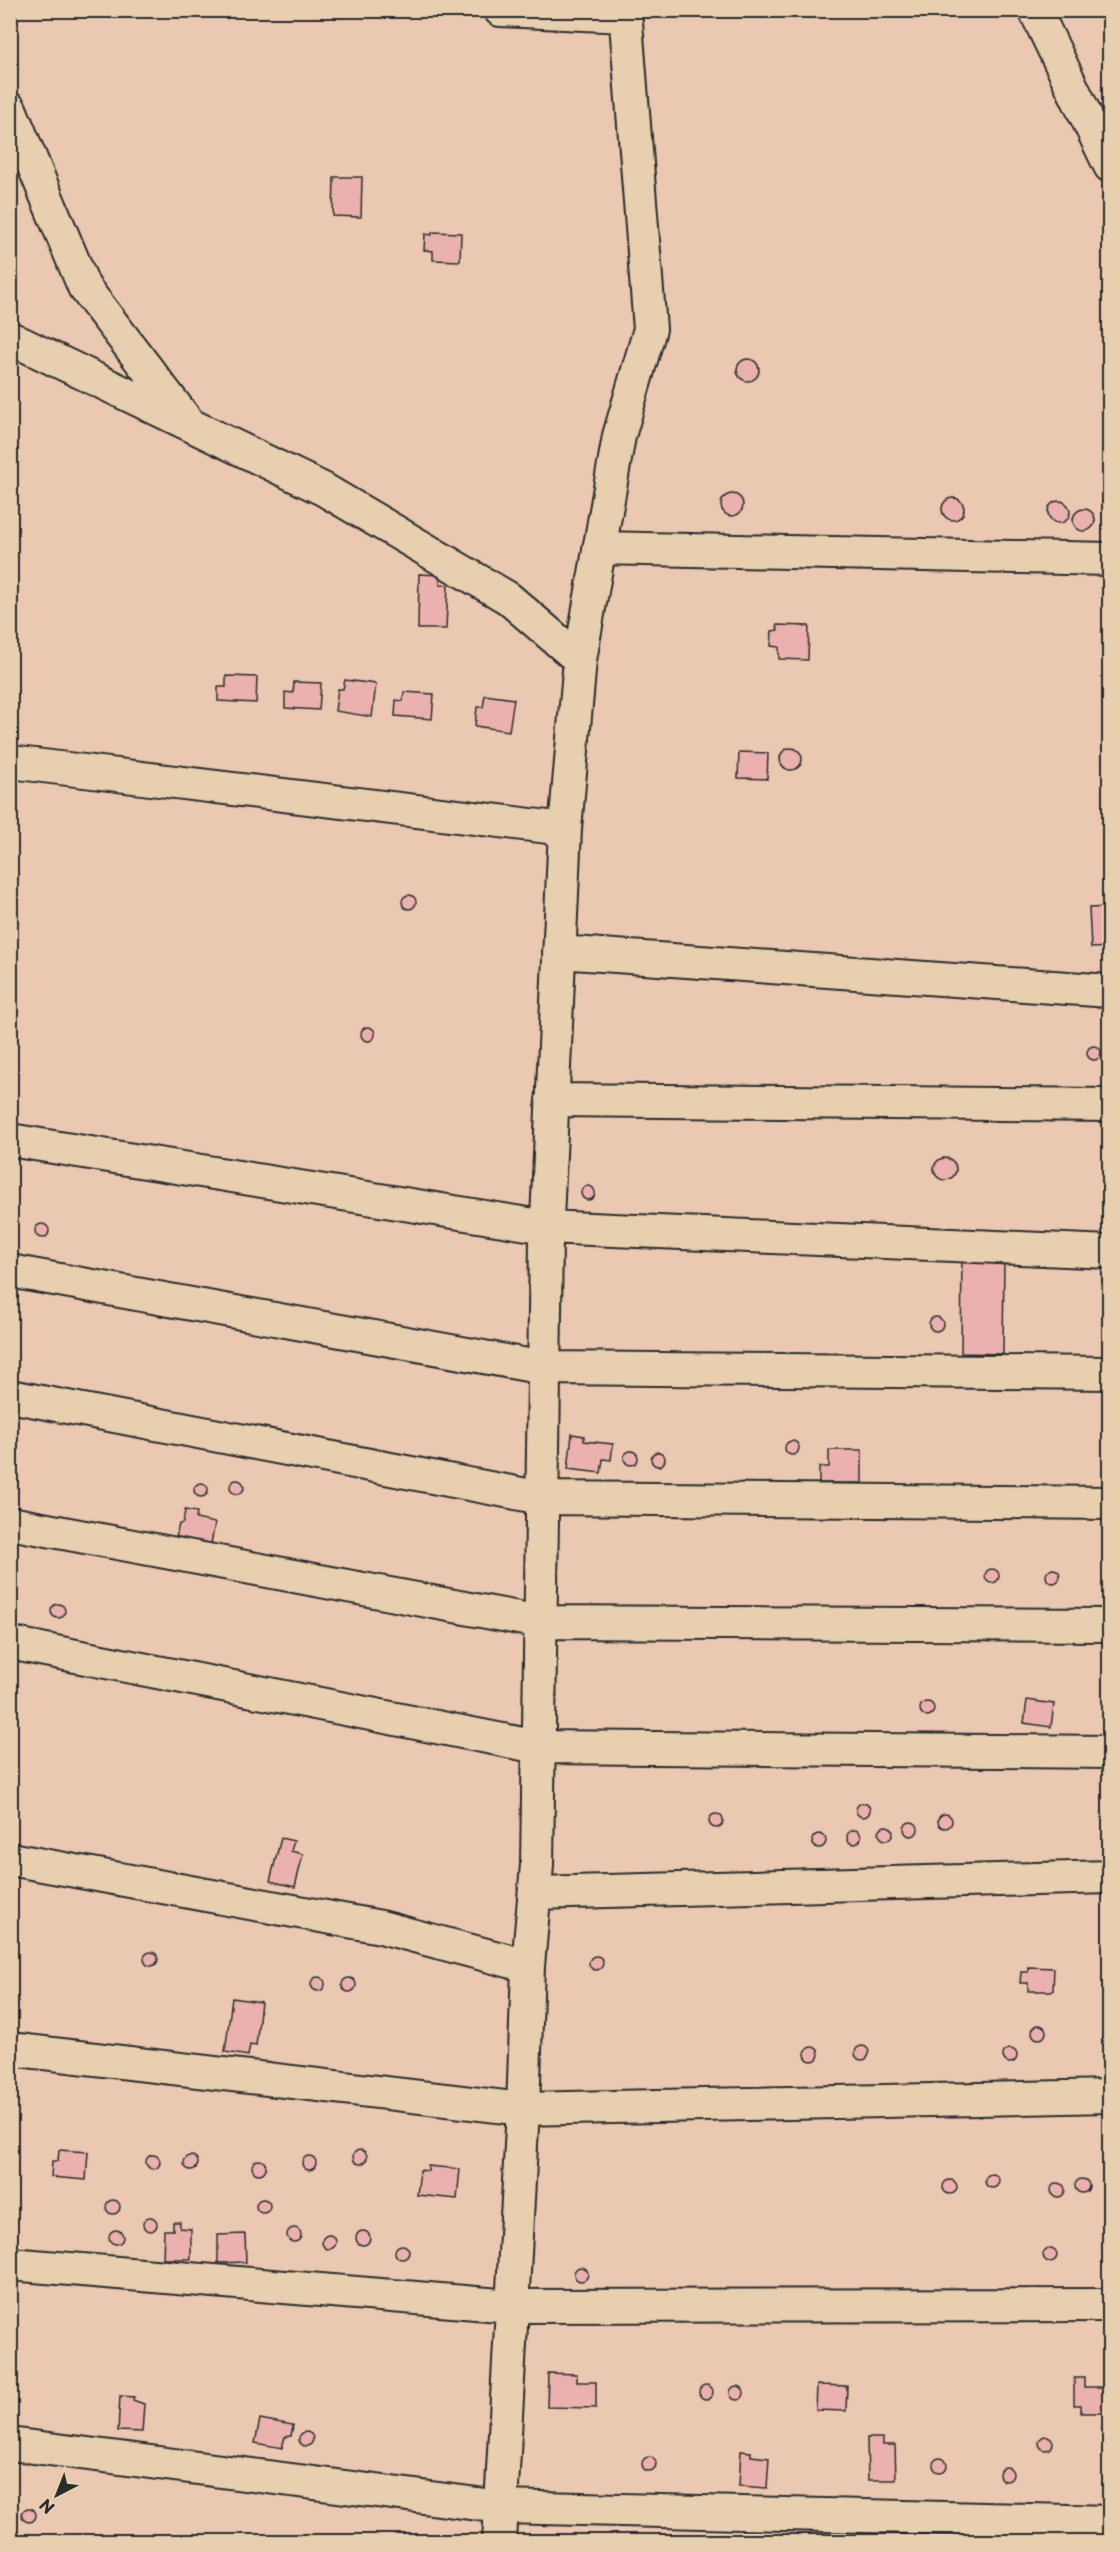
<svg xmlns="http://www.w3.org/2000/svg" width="1120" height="2552" font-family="'Playpen Sans',sans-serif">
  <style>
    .building { fill: #ebb1ae; stroke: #2b2b2b; stroke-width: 1.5 }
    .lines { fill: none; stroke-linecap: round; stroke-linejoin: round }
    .minor-casing { stroke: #2b2b2b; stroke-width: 36 }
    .minor { stroke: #e7cfb0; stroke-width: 32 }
  </style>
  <rect width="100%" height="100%" fill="#ebc8b1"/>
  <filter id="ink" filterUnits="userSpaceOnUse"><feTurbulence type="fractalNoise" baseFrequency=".0167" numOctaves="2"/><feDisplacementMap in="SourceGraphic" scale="12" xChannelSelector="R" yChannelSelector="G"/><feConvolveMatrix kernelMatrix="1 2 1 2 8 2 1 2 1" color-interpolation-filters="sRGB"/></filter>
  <g filter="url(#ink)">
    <path class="building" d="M 334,177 L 362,177 L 361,217 L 333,216 Z
      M 432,232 L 461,233 L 460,261 L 433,260 L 433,251 L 424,250 L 425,234 L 432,235 Z
      M737 370a11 11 0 1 1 22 0a11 11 0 1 1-22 0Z
      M721 505a11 11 0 1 1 22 0a11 11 0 1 1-22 0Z
      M942 509a11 11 0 1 1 22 0a11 11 0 1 1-22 0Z
      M1048 512a11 11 0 1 1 22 0a11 11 0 1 1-22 0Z
      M1073 520a11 11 0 1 1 22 0a11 11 0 1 1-22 0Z
      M 419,574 L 440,575 L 440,585 L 448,585 L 446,629 L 418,629 Z
      M 777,625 L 809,626 L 808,660 L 779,659 L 779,647 L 771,646 L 772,631 L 778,630 Z
      M 226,676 L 257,677 L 256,703 L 218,701 L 218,687 L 226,687 Z
      M 345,680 L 376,684 L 372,717 L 335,711 L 338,689 L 343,689 Z
      M 294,682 L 321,683 L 319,710 L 285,708 L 285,692 L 293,693 Z
      M 404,692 L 434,694 L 432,719 L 395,716 L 396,700 L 403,701 Z
      M 485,695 L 514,699 L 509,731 L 475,726 L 477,707 L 483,707 Z
      M780 759a11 11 0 1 1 22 0a11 11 0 1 1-22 0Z
      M 739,752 L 768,753 L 767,779 L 738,778 Z
      M402 902a7 7 0 1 1 14 0a7 7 0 1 1-14 0Z
      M 1110,907 L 1110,947 L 1091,948 L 1089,908 Z
      M361 1034a7 7 0 1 1 14 0a7 7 0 1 1-14 0Z
      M1087 1053a7 7 0 1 1 14 0a7 7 0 1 1-14 0Z
      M934 1169a11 11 0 1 1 22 0a11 11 0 1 1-22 0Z
      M581 1193a7 7 0 1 1 14 0a7 7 0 1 1-14 0Z
      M35 1231a7 7 0 1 1 14 0a7 7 0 1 1-14 0Z
      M 962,1256 L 1004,1257 L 1003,1354 L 961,1353 Z
      M929 1324a7 7 0 1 1 14 0a7 7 0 1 1-14 0Z
      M 572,1434 L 584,1436 L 584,1441 L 613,1444 L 611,1460 L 603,1459 L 601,1473 L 568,1469 Z
      M785 1448a7 7 0 1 1 14 0a7 7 0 1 1-14 0Z
      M 829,1450 L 862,1450 L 862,1483 L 819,1483 L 819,1467 L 829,1467 Z
      M624 1458a7 7 0 1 1 14 0a7 7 0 1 1-14 0Z
      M651 1459a7 7 0 1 1 14 0a7 7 0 1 1-14 0Z
      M230 1487a7 7 0 1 1 14 0a7 7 0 1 1-14 0Z
      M194 1490a7 7 0 1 1 14 0a7 7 0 1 1-14 0Z
      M 185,1510 L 197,1512 L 196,1519 L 215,1523 L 211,1544 L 176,1537 L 179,1524 L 183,1523 Z
      M985 1576a7 7 0 1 1 14 0a7 7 0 1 1-14 0Z
      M1046 1576a7 7 0 1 1 14 0a7 7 0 1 1-14 0Z
      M51 1611a7 7 0 1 1 14 0a7 7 0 1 1-14 0Z
      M 1027,1700 L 1054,1704 L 1051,1727 L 1024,1723 Z
      M920 1709a7 7 0 1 1 14 0a7 7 0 1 1-14 0Z
      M856 1810a7 7 0 1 1 14 0a7 7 0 1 1-14 0Z
      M709 1821a7 7 0 1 1 14 0a7 7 0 1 1-14 0Z
      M938 1821a7 7 0 1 1 14 0a7 7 0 1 1-14 0Z
      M904 1829a7 7 0 1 1 14 0a7 7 0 1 1-14 0Z
      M879 1833a7 7 0 1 1 14 0a7 7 0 1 1-14 0Z
      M847 1837a7 7 0 1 1 14 0a7 7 0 1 1-14 0Z
      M812 1841a7 7 0 1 1 14 0a7 7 0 1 1-14 0Z
      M 281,1838 L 294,1841 L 291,1851 L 303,1854 L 295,1887 L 270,1881 Z
      M144 1959a7 7 0 1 1 14 0a7 7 0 1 1-14 0Z
      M589 1963a7 7 0 1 1 14 0a7 7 0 1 1-14 0Z
      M 1028,1967 L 1054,1968 L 1053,1991 L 1028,1991 L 1028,1983 L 1020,1983 L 1021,1972 L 1028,1972 Z
      M311 1984a7 7 0 1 1 14 0a7 7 0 1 1-14 0Z
      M342 1985a7 7 0 1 1 14 0a7 7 0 1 1-14 0Z
      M 232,1998 L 261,2002 L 256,2046 L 250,2045 L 248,2056 L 225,2052 Z
      M1032 2032a7 7 0 1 1 14 0a7 7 0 1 1-14 0Z
      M855 2053a7 7 0 1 1 14 0a7 7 0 1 1-14 0Z
      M805 2054a7 7 0 1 1 14 0a7 7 0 1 1-14 0Z
      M1003 2056a7 7 0 1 1 14 0a7 7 0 1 1-14 0Z
      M353 2157a7 7 0 1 1 14 0a7 7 0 1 1-14 0Z
      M 59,2150 L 88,2152 L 86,2180 L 51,2177 L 52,2161 L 58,2161 Z
      M146 2162a7 7 0 1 1 14 0a7 7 0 1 1-14 0Z
      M184 2163a7 7 0 1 1 14 0a7 7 0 1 1-14 0Z
      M302 2163a7 7 0 1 1 14 0a7 7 0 1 1-14 0Z
      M252 2167a7 7 0 1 1 14 0a7 7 0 1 1-14 0Z
      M 428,2166 L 460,2169 L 457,2199 L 417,2195 L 420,2170 L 428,2171 Z
      M985 2181a7 7 0 1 1 14 0a7 7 0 1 1-14 0Z
      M1075 2186a7 7 0 1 1 14 0a7 7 0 1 1-14 0Z
      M943 2187a7 7 0 1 1 14 0a7 7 0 1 1-14 0Z
      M1051 2190a7 7 0 1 1 14 0a7 7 0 1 1-14 0Z
      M256 2206a7 7 0 1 1 14 0a7 7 0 1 1-14 0Z
      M106 2207a7 7 0 1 1 14 0a7 7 0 1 1-14 0Z
      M143 2224a7 7 0 1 1 14 0a7 7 0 1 1-14 0Z
      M 173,2222 L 180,2222 L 180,2228 L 191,2229 L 191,2259 L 163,2259 L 164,2230 L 173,2230 Z
      M287 2235a7 7 0 1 1 14 0a7 7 0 1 1-14 0Z
      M109 2237a7 7 0 1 1 14 0a7 7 0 1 1-14 0Z
      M356 2238a7 7 0 1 1 14 0a7 7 0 1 1-14 0Z
      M 245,2234 L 246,2262 L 218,2263 L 218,2235 Z
      M322 2242a7 7 0 1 1 14 0a7 7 0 1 1-14 0Z
      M395 2252a7 7 0 1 1 14 0a7 7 0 1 1-14 0Z
      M1043 2255a7 7 0 1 1 14 0a7 7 0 1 1-14 0Z
      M574 2274a7 7 0 1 1 14 0a7 7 0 1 1-14 0Z
      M 548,2373 L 577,2374 L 577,2382 L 596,2382 L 596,2408 L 547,2407 Z
      M 1074,2378 L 1084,2378 L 1084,2387 L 1108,2387 L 1108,2413 L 1081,2413 L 1081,2405 L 1074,2405 Z
      M699 2392a7 7 0 1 1 14 0a7 7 0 1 1-14 0Z
      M 817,2385 L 847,2386 L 846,2411 L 816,2410 Z
      M730 2393a7 7 0 1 1 14 0a7 7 0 1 1-14 0Z
      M 120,2396 L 134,2397 L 133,2400 L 144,2404 L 142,2432 L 118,2431 Z
      M 260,2419 L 293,2425 L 291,2436 L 285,2437 L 282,2448 L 255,2443 Z
      M299 2439a7 7 0 1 1 14 0a7 7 0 1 1-14 0Z
      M1039 2443a7 7 0 1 1 14 0a7 7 0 1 1-14 0Z
      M 867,2438 L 883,2438 L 883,2445 L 895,2445 L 896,2480 L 868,2480 Z
      M 741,2451 L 751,2452 L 751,2456 L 769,2458 L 767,2488 L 739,2486 Z
      M642 2464a7 7 0 1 1 14 0a7 7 0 1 1-14 0Z
      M933 2465a7 7 0 1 1 14 0a7 7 0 1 1-14 0Z
      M999 2474a7 7 0 1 1 14 0a7 7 0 1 1-14 0Z
      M22 2515a7 7 0 1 1 14 0a7 7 0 1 1-14 0Z"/>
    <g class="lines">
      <defs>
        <path id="minor" d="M 500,10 L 625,16
          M 1035,10 L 1110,166
          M 10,109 L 84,287 L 187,421
          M 10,338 L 323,489 L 508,598 L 580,660 L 565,829 L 546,1241 L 537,1865 L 528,1966 L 523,2109 L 499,2542
          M 599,548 L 1110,559
          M 580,660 L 619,436 L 650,329 L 625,10
          M 10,762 L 565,829
          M 559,952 L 1110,991
          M 552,1100 L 1110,1105
          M 10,1140 L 546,1227 L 1110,1252
          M 10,1271 L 544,1368 L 1110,1373
          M 10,1396 L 542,1498 L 1110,1503
          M 10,1523 L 540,1622 L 1110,1625
          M 10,1643 L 538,1747 L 1110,1752
          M 10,1859 L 381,1927 L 528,1966
          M 535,1893 L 1110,1877
          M 10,2049 L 523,2109 L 1110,2096
          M 10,2264 L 512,2306 L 1110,2305
          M 10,2444 L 501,2507 L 1110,2522"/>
      </defs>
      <use href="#minor" class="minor-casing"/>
      <use href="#minor" class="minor"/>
    </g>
  </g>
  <rect width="1120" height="2552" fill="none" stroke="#e7cfb0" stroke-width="36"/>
  <rect x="18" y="18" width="1084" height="2516" fill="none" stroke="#2b2b2b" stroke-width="2" filter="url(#ink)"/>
  <g transform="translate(57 2495) rotate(222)" stroke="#e7cfb0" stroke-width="4.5" paint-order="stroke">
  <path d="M0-4.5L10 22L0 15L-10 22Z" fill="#2b2b2b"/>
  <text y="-9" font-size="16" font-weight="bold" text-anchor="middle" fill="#2b2b2b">N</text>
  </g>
</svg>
